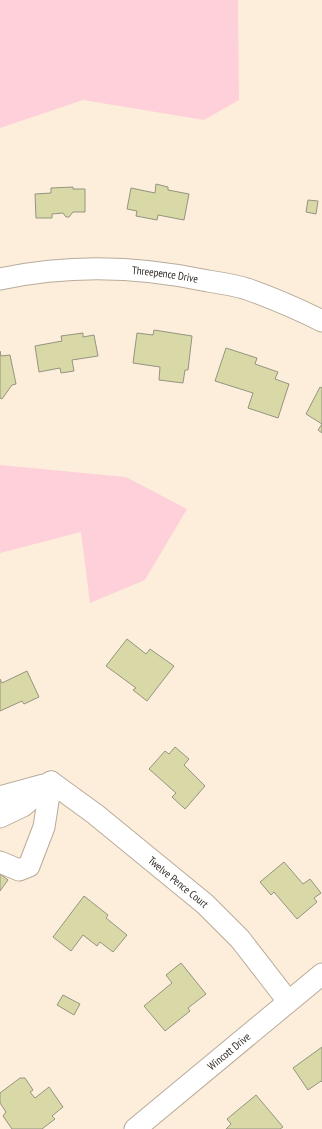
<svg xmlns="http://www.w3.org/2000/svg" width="322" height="1129" font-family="'PT Sans Narrow',sans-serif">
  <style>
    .green { fill: #fed0da }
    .building { fill: #d8d9a7; stroke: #949480 }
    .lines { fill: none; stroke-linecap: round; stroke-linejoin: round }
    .minor-casing { stroke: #b9ab9a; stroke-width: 23 }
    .minor { stroke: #fff; stroke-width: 21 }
    .labels { text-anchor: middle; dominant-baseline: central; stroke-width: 4; stroke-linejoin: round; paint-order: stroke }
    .street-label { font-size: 11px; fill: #2f2922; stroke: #fff }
  </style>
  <rect width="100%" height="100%" fill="#fdeedc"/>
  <path class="green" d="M 0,0 L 238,0 L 239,100 L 204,120 L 83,100 L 0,128 Z
    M 0,465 L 126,477 L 187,509 L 145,580 L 90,603 L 81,532 L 0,553 Z"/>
  <path class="building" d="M 156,184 L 168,187 L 168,190 L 189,194 L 184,220 L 158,215 L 157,220 L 136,216 L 137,211 L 127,209 L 131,188 L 155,193 Z
    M 73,187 L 73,189 L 85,189 L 85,212 L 73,212 L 69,217 L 66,217 L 63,213 L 52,214 L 52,218 L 36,218 L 35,194 L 51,193 L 51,188 Z
    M 308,200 L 318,201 L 316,214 L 306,212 Z
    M 154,330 L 192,336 L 188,370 L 185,370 L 183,383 L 159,380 L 160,367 L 133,363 L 137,333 L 153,335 Z
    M 83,333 L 83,337 L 94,335 L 98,356 L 72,360 L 74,371 L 61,373 L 60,368 L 39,372 L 35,346 L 62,341 L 61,336 Z
    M 226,348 L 257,358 L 255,364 L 278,372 L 275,379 L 289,384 L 278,418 L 248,408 L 253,393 L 215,381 Z
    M 0,351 L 1,356 L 10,355 L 16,384 L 12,385 L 2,399 L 0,398 Z
    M 320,387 L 322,388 L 322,433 L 318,430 L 322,424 L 306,414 Z
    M 127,639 L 146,654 L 150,649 L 174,666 L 147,701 L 133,690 L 136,688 L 106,666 Z
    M 27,671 L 39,697 L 24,704 L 22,701 L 0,711 L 0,679 L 2,683 Z
    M 175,747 L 189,759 L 184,765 L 205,786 L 185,809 L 172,797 L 176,793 L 149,769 L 165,751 L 169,754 Z
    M 284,862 L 303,884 L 310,879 L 321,893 L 314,898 L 317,902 L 297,919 L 274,892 L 271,895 L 260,882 Z
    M 0,874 L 8,880 L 0,891 Z
    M 84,896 L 108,915 L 106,918 L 127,935 L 113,952 L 100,942 L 97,946 L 83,935 L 71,951 L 53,937 Z
    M 181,963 L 206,994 L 188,1008 L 190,1011 L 165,1031 L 144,1006 L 172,983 L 166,975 Z
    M 63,995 L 80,1004 L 74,1015 L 57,1005 Z
    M 322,1047 L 322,1082 L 321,1081 L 308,1090 L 293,1068 Z
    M 20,1078 L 25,1078 L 33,1090 L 30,1092 L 35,1098 L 49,1087 L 63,1107 L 52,1116 L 55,1119 L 42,1129 L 12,1129 L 3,1116 L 6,1112 L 0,1103 L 0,1093 Z
    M 256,1095 L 283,1127 L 280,1129 L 226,1129 L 231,1124 L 227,1119 Z"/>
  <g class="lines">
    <defs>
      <g id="minor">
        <path id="s1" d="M 0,279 C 69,264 139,266 208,281 C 221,283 234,285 247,289 C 272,298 298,309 322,321"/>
        <path id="s2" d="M 51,782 L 95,814 L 205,904 L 240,939 L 288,1001"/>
        <path d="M 0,797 L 43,785"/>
        <path d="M 0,817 L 23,806 L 51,782"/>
        <path d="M 0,862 L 19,870 L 29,866 L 44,827 L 51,782"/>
        <path id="s3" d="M 135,1129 L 322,974"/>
      </g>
    </defs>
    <use href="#minor" class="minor-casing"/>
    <use href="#minor" class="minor"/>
  </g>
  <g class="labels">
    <g class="street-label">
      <text stroke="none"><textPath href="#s1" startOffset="166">Threepence Drive</textPath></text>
      <text stroke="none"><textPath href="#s2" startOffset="162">Twelve Pence Court</textPath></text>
      <text stroke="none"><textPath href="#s3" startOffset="122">Wincott Drive</textPath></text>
    </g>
  </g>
</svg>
